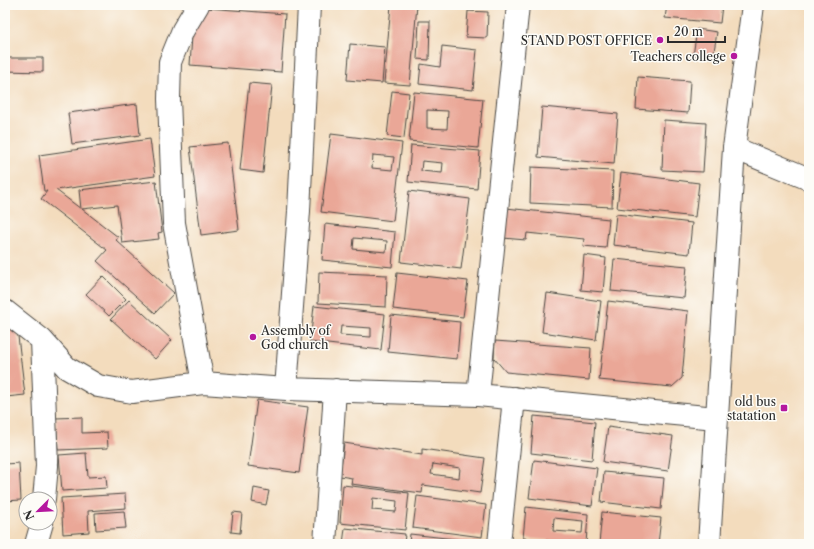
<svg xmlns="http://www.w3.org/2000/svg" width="814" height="549" font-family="'Libre Caslon Text',serif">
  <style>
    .building { fill: #eaa797; fill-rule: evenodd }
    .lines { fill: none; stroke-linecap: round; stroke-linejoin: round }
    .minor-casing { stroke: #494641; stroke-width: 24 }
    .tertiary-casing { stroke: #494641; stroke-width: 24 }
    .minor { stroke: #fff; stroke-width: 22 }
    .tertiary { stroke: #fff; stroke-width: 22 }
    .poi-dot { fill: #b5179e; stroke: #fdfcf7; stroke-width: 1.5 }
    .labels { text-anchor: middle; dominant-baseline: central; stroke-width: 3; stroke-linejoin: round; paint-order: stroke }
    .poi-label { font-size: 12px; fill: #2b2b2b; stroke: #fdfcf7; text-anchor: end }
  </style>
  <rect width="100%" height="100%" fill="#fdfcf7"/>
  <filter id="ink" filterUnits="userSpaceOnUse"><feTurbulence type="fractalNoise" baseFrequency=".025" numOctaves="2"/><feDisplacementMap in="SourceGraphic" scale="8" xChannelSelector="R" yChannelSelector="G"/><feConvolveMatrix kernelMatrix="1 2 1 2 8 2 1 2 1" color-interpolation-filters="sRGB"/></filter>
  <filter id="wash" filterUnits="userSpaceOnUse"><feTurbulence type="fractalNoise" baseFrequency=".012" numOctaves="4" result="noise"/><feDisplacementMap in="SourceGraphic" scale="16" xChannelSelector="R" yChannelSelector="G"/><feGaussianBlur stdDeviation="0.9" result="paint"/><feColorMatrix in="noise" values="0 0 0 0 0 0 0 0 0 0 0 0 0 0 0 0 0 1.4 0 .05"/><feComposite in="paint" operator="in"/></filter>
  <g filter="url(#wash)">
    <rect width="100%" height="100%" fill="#f3dcbd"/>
    <g id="blocks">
      <path class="building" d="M 247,5 L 286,5 L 286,9 Z
        M 391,5 L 417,5 L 410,85 L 384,83 Z
        M 667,5 L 722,5 L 720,23 L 665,18 Z
        M 194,7 L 285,14 L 281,72 L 190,65 Z
        M 468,11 L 488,12 L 487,38 L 466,37 Z
        M 419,21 L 430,21 L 429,60 L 417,59 Z
        M 697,29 L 717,32 L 713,58 L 693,56 Z
        M 350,44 L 385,47 L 382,83 L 347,80 Z
        M 442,46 L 477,50 L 473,90 L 419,84 L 421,64 L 440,67 Z
        M 5,58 L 43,58 L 43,72 L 5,71 Z
        M 638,77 L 690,81 L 688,113 L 636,109 Z
        M 249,83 L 272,85 L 263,173 L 240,170 Z
        M 392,91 L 409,93 L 404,138 L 387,136 Z
        M 414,92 L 483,99 L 478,148 L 409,141 ZM 427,110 L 448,111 L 447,129 L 427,128 Z
        M 137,104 L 140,135 L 72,144 L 68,113 Z
        M 542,107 L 618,114 L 614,164 L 538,157 Z
        M 664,120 L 706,123 L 703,172 L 662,170 Z
        M 331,134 L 402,143 L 393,221 L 321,212 ZM 373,155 L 394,157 L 392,170 L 372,168 Z
        M 150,139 L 155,176 L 56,190 L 81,209 L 79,190 L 156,181 L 162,232 L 158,233 L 159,239 L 122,243 L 117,205 L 82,209 L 118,237 L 116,240 L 174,293 L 155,313 L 97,261 L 107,250 L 41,199 L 47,191 L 44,191 L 39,155 Z
        M 228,143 L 239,230 L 201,235 L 190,147 Z
        M 411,145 L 480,151 L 477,189 L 408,182 ZM 422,161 L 443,163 L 442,173 L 421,171 Z
        M 531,167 L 613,171 L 612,207 L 530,203 Z
        M 621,173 L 699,183 L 695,217 L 617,208 Z
        M 409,191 L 470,199 L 461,269 L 401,262 Z
        M 506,208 L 609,219 L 606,248 L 583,246 L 584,239 L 527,233 L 526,240 L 503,238 Z
        M 616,214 L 692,223 L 689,254 L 613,245 Z
        M 325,224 L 395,232 L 392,267 L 322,260 ZM 354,238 L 387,241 L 386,252 L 353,249 Z
        M 584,255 L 606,258 L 603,292 L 581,290 Z
        M 614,259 L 687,266 L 684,298 L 611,291 Z
        M 319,272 L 387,275 L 386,307 L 318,303 Z
        M 397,273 L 468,281 L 463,317 L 393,309 Z
        M 103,276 L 126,299 L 109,316 L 86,294 Z
        M 547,293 L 601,301 L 596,340 L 542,332 Z
        M 129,300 L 172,340 L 155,359 L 111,319 Z
        M 608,301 L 688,311 L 682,378 L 672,387 L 599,380 Z
        M 314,306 L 385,314 L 381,350 L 310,342 ZM 341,326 L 371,328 L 371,337 L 340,335 Z
        M 391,315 L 460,322 L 457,359 L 388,352 Z
        M 17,328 L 25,395 L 6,397 L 5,330 Z
        M 495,341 L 591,348 L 589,380 L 506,372 L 494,358 Z
        M 257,400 L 308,407 L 299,473 L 248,466 Z
        M 534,416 L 595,422 L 592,460 L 531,453 Z
        M 82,417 L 82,433 L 107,432 L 108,448 L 58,450 L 56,418 Z
        M 608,427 L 673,436 L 668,471 L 603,462 Z
        M 344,443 L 422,455 L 422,449 L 485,458 L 480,493 L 423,485 L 422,493 L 351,484 L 352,478 L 340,476 ZM 433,464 L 460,468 L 459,478 L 431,474 Z
        M 86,453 L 88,477 L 106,476 L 107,488 L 62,491 L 59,455 Z
        M 534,460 L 597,468 L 592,506 L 529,498 Z
        M 19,463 L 21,500 L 5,501 L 5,464 Z
        M 604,472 L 664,478 L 661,509 L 601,502 Z
        M 343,485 L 409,493 L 405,530 L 340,523 ZM 373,498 L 397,501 L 396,512 L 372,510 Z
        M 254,488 L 269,491 L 266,505 L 252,502 Z
        M 125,494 L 126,508 L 88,511 L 89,532 L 63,534 L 61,498 Z
        M 417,496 L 486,505 L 482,537 L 413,528 Z
        M 526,507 L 588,514 L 586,544 L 523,538 ZM 554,518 L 583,521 L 582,533 L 553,531 Z
        M 124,511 L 126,528 L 96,530 L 95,513 Z
        M 233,512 L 242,513 L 240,533 L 231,532 Z
        M 602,512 L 661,518 L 658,544 L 599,544 Z
        M 345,528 L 405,534 L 404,544 L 343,544 Z
        M 410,534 L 482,542 L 482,544 L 409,544 Z"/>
    </g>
  </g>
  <g filter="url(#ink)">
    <use href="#blocks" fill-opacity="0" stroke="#494641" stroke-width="1"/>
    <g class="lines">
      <defs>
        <path id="minor" d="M 198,5 L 183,30 L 170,62 L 169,99 L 174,223 L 203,383
          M 734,148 L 809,179
          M 5,311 L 42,340 L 67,368 L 98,386 L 132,392 L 203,383 L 286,389 L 478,395 L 716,418
          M 42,340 L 47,466 L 44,499
          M 286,389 L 299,211 L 309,5
          M 478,395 L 518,5
          M 36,544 L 42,523
          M 325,544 L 335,390
          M 499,544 L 514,398"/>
        <path id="tertiary" d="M 709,544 L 734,148 L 753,5"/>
      </defs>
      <use href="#minor" class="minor-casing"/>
      <use href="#tertiary" class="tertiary-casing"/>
      <use href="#minor" class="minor"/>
      <use href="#tertiary" class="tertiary"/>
    </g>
  </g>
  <g class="poi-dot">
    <circle cx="660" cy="40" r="4"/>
    <circle cx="734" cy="56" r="4"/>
    <circle cx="253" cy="337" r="4"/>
    <rect x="780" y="404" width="8" height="8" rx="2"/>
  </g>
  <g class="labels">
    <g class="poi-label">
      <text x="652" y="40">STAND POST OFFICE</text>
      <text x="726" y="56">Teachers college</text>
      <text x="261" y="330" text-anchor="start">Assembly of<tspan x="261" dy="14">God church</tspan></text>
      <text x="776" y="401">old bus<tspan x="776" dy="14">statation</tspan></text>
    </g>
  </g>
  <rect width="814" height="549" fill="none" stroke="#fdfcf7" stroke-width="20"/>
  <g transform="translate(38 511) rotate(246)"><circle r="19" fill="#fdfcf7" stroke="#a9a8a5"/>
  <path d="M0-3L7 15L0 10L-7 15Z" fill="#b5179e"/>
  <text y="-6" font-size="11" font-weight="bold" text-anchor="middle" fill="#2b2b2b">N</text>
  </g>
  <path d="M668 36v6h57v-6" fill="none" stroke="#2b2b2b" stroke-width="2"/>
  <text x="674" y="36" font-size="12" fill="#2b2b2b" stroke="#fdfcf7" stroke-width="3" paint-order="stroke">20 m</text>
</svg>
